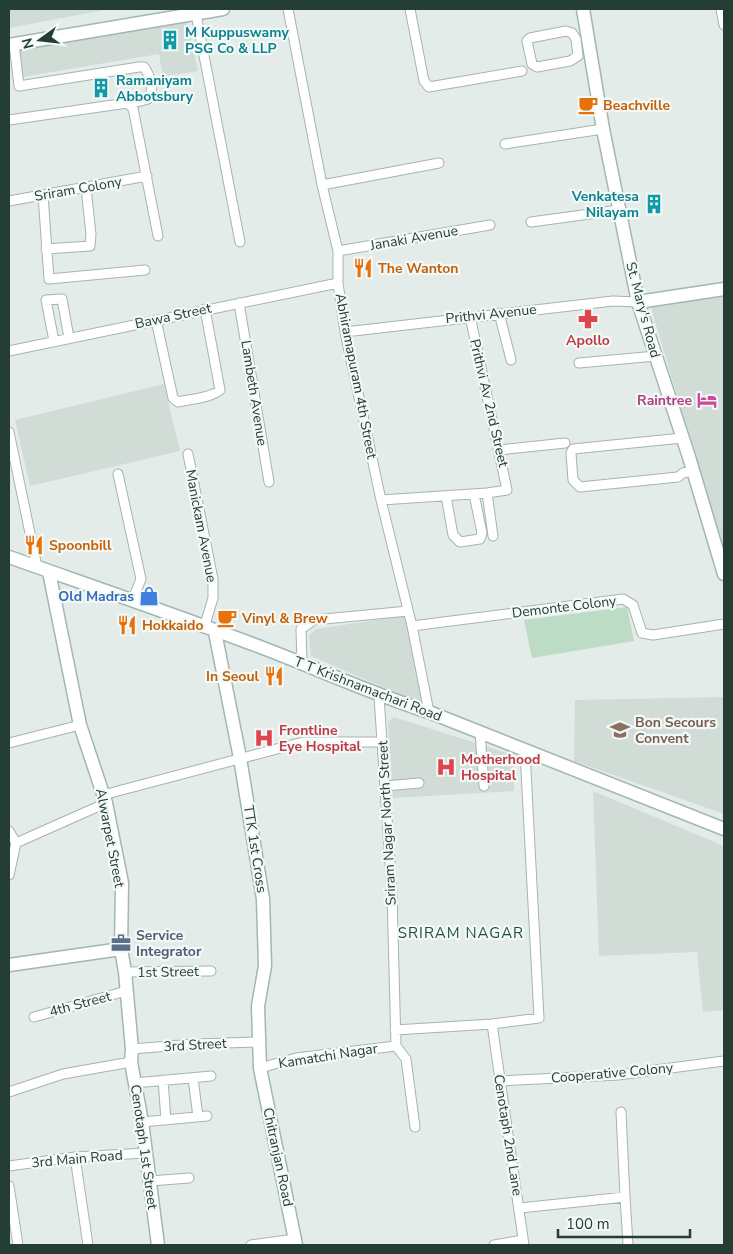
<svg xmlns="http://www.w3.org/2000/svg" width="733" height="1254" font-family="'Nunito Sans',sans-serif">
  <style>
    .built { fill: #d1dcd7 }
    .green { fill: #bddcc5 }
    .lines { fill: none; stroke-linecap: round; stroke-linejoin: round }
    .street-casing { stroke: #a6b4af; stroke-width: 11 }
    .secondary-casing { stroke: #a2b7af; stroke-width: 15 }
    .street { stroke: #fff; stroke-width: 9 }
    .secondary { stroke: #fff; stroke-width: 12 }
    .labels { text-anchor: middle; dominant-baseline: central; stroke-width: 4.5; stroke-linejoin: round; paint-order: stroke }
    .culture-label { font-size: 14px; font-weight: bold; fill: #0d838f; stroke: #f3f9f6; text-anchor: start }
    .food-label { font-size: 14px; font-weight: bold; fill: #c56008; stroke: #f3f9f6; text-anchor: start }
    .street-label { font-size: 14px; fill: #243d35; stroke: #f3f9f6 }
    .health-label { font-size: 14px; font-weight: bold; fill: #be3a42; stroke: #f3f9f6; text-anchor: start }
    .hotel-label { font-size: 14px; font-weight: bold; fill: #b23c85; stroke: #f3f9f6; text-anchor: end }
    .shop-label { font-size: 14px; font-weight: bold; fill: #366cbe; stroke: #f3f9f6; text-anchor: end }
    .education-label { font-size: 14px; font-weight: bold; fill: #785e54; stroke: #f3f9f6; text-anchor: start }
    .service-label { font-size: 14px; font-weight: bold; fill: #4e5e75; stroke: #f3f9f6; text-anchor: start }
    .neighbourhood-label { font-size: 15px; letter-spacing: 1px; fill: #204e42; stroke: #f3f9f6 }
  </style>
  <rect width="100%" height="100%" fill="#e3ece8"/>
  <path class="built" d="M 9,9 L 110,9 L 9,28 Z
    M 183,21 L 188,24 L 198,71 L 163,77 L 159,54 L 22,77 L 17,51 Z
    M 724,291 L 724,553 L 651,308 L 655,302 Z
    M 164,384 L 180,451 L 30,486 L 15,420 Z
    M 403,616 L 409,623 L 422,704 L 311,656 L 309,636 L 316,629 Z
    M 724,697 L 724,814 L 574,761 L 575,700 Z
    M 394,717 L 513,755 L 514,791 L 393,798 L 388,722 Z
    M 593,791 L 724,846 L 724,1010 L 703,1012 L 697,952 L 599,956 Z"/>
  <path class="green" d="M 627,607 L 634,641 L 532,658 L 524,620 Z"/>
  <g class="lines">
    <defs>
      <path id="street" d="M 195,9 L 240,242
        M 288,9 L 322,185 L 338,251 L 338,283 L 345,332 L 381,500 L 412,626 L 429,712
        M 410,9 L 424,81 L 429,87 L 522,71
        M 721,9 L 724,25
        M 566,31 L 572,33 L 576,39 L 578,56 L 570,61 L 537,67 L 532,64 L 527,41 L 530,38 Z
        M 127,103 L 133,108 L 158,236
        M 9,120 L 141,101 L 148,99 C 155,91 150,75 144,67 L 139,67 L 19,86 L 14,44
        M 505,144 L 603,129
        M 322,185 L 439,163
        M 43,195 L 49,279 L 145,270
        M 9,201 L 147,176
        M 531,222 L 619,210
        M 46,249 L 90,246 L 91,234 L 86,188
        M 338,251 L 490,225
        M 239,303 L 269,482
        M 499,313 L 511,360
        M 156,320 L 173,398 L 178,402 C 190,399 211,398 220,390 L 205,309
        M 345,332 L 613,301 L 638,302
        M 54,341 L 46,300 L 62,299 L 69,338
        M 9,351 L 338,283
        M 579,363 L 656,356
        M 9,432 L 37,567
        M 682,438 L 573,449 L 571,453 L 573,480 L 580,487 L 678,477 L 683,473 L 693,471
        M 499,450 L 565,443
        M 188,454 L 213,579 L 213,598 L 204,628
        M 118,474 L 141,579 L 133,599
        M 487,493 L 493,536
        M 446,496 L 453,535 L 460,542 L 480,539 L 482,533 L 474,494
        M 381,500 L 487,493 L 507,490 L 470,316
        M 412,626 L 623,599 L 633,605 L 642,633 L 653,635 L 724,624
        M 302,664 L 301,629 L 314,620 L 408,611
        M 379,696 L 392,894 L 396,1046 L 406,1059 L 415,1127
        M 480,732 L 484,786
        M 9,743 L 80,725
        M 385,786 L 419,783
        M 103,795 L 303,742 L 383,742
        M 9,831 L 16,843
        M 9,875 L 16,843 L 106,803
        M 125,972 L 211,971
        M 34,1017 L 126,991
        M 492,1024 L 524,1245
        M 395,1030 L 492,1024 L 539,1018 L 525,752
        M 132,1049 L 194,1044 L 259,1042
        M 260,1068 L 296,1058 L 396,1046
        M 193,1078 L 198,1117
        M 163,1080 L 166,1120
        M 499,1081 L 618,1075 L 724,1061
        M 135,1083 L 211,1076
        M 9,1092 L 63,1074 L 131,1062
        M 142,1122 L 207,1116
        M 75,1157 L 88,1245
        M 9,1166 L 75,1157 L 146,1153
        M 150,1181 L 189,1178
        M 9,1186 L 18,1245
        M 625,1197 L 628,1245
        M 520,1208 L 625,1197 L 621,1112
        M 251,1245 L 295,1239
        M 494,1245 L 523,1240"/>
      <path id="secondary" d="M 583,9 L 603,129 L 638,302 L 689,457 L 724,574
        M 9,45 L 223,9
        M 638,302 L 724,289
        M 9,557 C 94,587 179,616 263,648 C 318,669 372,694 429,712 L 724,829
        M 49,572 L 80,725 L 106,803 L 122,883 L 121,949 L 125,972 L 132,1049 L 131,1062 L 142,1122 L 158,1245
        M 215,632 L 240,758 L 263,899 L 265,966 L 258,1006 L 260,1068 L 296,1245
        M 9,965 L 121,949"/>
    </defs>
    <use href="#street" class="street-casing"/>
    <use href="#secondary" class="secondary-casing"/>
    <use href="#street" class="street"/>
    <use href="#secondary" class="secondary"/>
  </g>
  <defs>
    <symbol id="building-bare" viewBox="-9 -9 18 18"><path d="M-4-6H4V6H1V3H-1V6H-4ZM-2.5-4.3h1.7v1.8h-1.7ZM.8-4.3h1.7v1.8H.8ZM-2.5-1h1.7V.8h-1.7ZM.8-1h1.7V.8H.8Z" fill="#0f9aa8" stroke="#f3f9f6" stroke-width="2.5" paint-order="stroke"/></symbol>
    <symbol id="cafe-bare" viewBox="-9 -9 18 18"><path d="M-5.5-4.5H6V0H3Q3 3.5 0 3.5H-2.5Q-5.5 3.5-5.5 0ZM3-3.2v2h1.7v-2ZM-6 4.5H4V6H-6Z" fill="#e8710a" stroke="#f3f9f6" stroke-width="2.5" paint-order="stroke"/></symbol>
    <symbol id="restaurant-bare" viewBox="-9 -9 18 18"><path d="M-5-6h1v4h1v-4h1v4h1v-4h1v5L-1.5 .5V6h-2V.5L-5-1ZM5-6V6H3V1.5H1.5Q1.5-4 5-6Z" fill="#e8710a" stroke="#f3f9f6" stroke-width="2.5" paint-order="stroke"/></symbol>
    <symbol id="pharmacy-bare" viewBox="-9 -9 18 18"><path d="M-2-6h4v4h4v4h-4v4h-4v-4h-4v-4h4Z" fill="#e0444e" stroke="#f3f9f6" stroke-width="2.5" paint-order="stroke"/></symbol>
    <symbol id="hotel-bare" viewBox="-9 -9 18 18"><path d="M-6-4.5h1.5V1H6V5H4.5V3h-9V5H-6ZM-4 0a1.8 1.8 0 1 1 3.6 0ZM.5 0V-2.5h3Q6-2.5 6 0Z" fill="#d1479c" stroke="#f3f9f6" stroke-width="2.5" paint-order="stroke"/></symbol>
    <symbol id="shop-bare" viewBox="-9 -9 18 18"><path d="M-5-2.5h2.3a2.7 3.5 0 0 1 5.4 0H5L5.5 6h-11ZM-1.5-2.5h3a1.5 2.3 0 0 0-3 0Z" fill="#3f7fe0" stroke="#f3f9f6" stroke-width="2.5" paint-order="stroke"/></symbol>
    <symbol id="school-bare" viewBox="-9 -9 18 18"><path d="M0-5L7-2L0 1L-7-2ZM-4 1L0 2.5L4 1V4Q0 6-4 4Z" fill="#8d6e63" stroke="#f3f9f6" stroke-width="2.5" paint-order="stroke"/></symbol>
    <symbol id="hospital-bare" viewBox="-9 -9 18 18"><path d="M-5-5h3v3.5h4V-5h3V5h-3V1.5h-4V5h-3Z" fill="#e0444e" stroke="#f3f9f6" stroke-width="2.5" paint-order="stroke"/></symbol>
    <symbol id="office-bare" viewBox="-9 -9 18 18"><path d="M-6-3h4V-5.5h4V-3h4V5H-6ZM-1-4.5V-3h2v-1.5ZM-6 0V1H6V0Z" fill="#5c6f8a" stroke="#f3f9f6" stroke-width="2.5" paint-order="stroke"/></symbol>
  </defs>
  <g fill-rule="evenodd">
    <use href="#building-bare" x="156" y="26" width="28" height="28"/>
    <use href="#building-bare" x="87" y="74" width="28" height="28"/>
    <use href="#cafe-bare" x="574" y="91" width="28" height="28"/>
    <use href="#building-bare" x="640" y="190" width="28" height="28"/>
    <use href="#restaurant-bare" x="349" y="254" width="28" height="28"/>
    <use href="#pharmacy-bare" x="574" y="305" width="28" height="28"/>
    <use href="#hotel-bare" x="693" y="386" width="28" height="28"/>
    <use href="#restaurant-bare" x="20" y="531" width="28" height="28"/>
    <use href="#shop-bare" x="135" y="582" width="28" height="28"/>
    <use href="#cafe-bare" x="213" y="604" width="28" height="28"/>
    <use href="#restaurant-bare" x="113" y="611" width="28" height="28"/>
    <use href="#restaurant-bare" x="260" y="662" width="28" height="28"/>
    <use href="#school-bare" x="606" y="716" width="28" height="28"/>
    <use href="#hospital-bare" x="250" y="724" width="28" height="28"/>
    <use href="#hospital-bare" x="432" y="753" width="28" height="28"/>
    <use href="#office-bare" x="107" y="929" width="28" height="28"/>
  </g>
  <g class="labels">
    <g class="culture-label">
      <text x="185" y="32">M Kuppuswamy<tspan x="185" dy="16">PSG Co &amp; LLP</tspan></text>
      <text x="116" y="80">Ramaniyam<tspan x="116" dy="16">Abbotsbury</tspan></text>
      <text x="639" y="196" text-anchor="end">Venkatesa<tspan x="639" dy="16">Nilayam</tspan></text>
    </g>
    <g class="food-label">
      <text x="603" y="105">Beachville</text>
      <text x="378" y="268">The Wanton</text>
      <text x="49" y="545">Spoonbill</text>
      <text x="242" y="618">Vinyl &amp; Brew</text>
      <text x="142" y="625">Hokkaido</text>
      <text x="259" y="676" text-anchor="end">In Seoul</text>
    </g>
    <g class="street-label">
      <text transform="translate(78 189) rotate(-10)">Sriram Colony</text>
      <text transform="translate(414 238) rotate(-10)">Janaki Avenue</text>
      <text transform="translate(643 310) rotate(75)">St. Mary's Road</text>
      <text transform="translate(491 314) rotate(-6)">Prithvi Avenue</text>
      <text transform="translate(173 316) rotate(-12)">Bawa Street</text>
      <text transform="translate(356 376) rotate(79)">Abhiramapuram 4th Street</text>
      <text transform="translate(254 393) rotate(81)">Lambeth Avenue</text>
      <text transform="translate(489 403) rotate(77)">Prithvi Av 2nd Street</text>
      <text transform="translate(201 526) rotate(79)">Manickam Avenue</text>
      <text transform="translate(564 607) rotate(-7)">Demonte Colony</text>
      <text transform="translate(368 689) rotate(21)">T T Krishnamachari Road</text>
      <text transform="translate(387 823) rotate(-93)">Sriram Nagar North Street</text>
      <text transform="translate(110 838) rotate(79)">Alwarpet Street</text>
      <text transform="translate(255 849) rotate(81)">TTK 1st Cross</text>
      <text transform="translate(168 972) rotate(-1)">1st Street</text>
      <text transform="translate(80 1004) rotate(-15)">4th Street</text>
      <text transform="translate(195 1045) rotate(-3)">3rd Street</text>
      <text transform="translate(328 1056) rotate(-9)">Kamatchi Nagar</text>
      <text transform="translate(612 1073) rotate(-5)">Cooperative Colony</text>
      <text transform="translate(508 1135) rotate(81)">Cenotaph 2nd Lane</text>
      <text transform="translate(144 1147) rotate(82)">Cenotaph 1st Street</text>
      <text transform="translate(278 1157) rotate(78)">Chitranjan Road</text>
      <text transform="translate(77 1159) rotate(-5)">3rd Main Road</text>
    </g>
    <g class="health-label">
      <text x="588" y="340" text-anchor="middle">Apollo</text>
      <text x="279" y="730">Frontline<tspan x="279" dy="16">Eye Hospital</tspan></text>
      <text x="461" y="759">Motherhood<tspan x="461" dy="16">Hospital</tspan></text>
    </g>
    <g class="hotel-label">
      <text x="692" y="400">Raintree</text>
    </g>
    <g class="shop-label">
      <text x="134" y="596">Old Madras</text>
    </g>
    <g class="education-label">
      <text x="635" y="722">Bon Secours<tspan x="635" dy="16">Convent</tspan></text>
    </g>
    <g class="service-label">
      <text x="136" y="935">Service<tspan x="136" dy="16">Integrator</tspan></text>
    </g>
    <g class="neighbourhood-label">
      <text x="461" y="933">SRIRAM NAGAR</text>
    </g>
  </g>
  <rect width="733" height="1254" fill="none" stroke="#243d35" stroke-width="20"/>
  <g transform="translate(40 40) rotate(255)" stroke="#f3f9f6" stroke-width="4" paint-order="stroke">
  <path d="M0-4L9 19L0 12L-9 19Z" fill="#243d35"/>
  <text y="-8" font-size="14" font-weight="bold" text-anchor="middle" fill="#243d35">N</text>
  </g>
  <path d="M558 1229v8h132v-8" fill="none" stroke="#243d35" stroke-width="2.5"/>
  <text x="566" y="1229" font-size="15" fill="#243d35" stroke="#f3f9f6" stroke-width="4" paint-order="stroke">100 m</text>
</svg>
